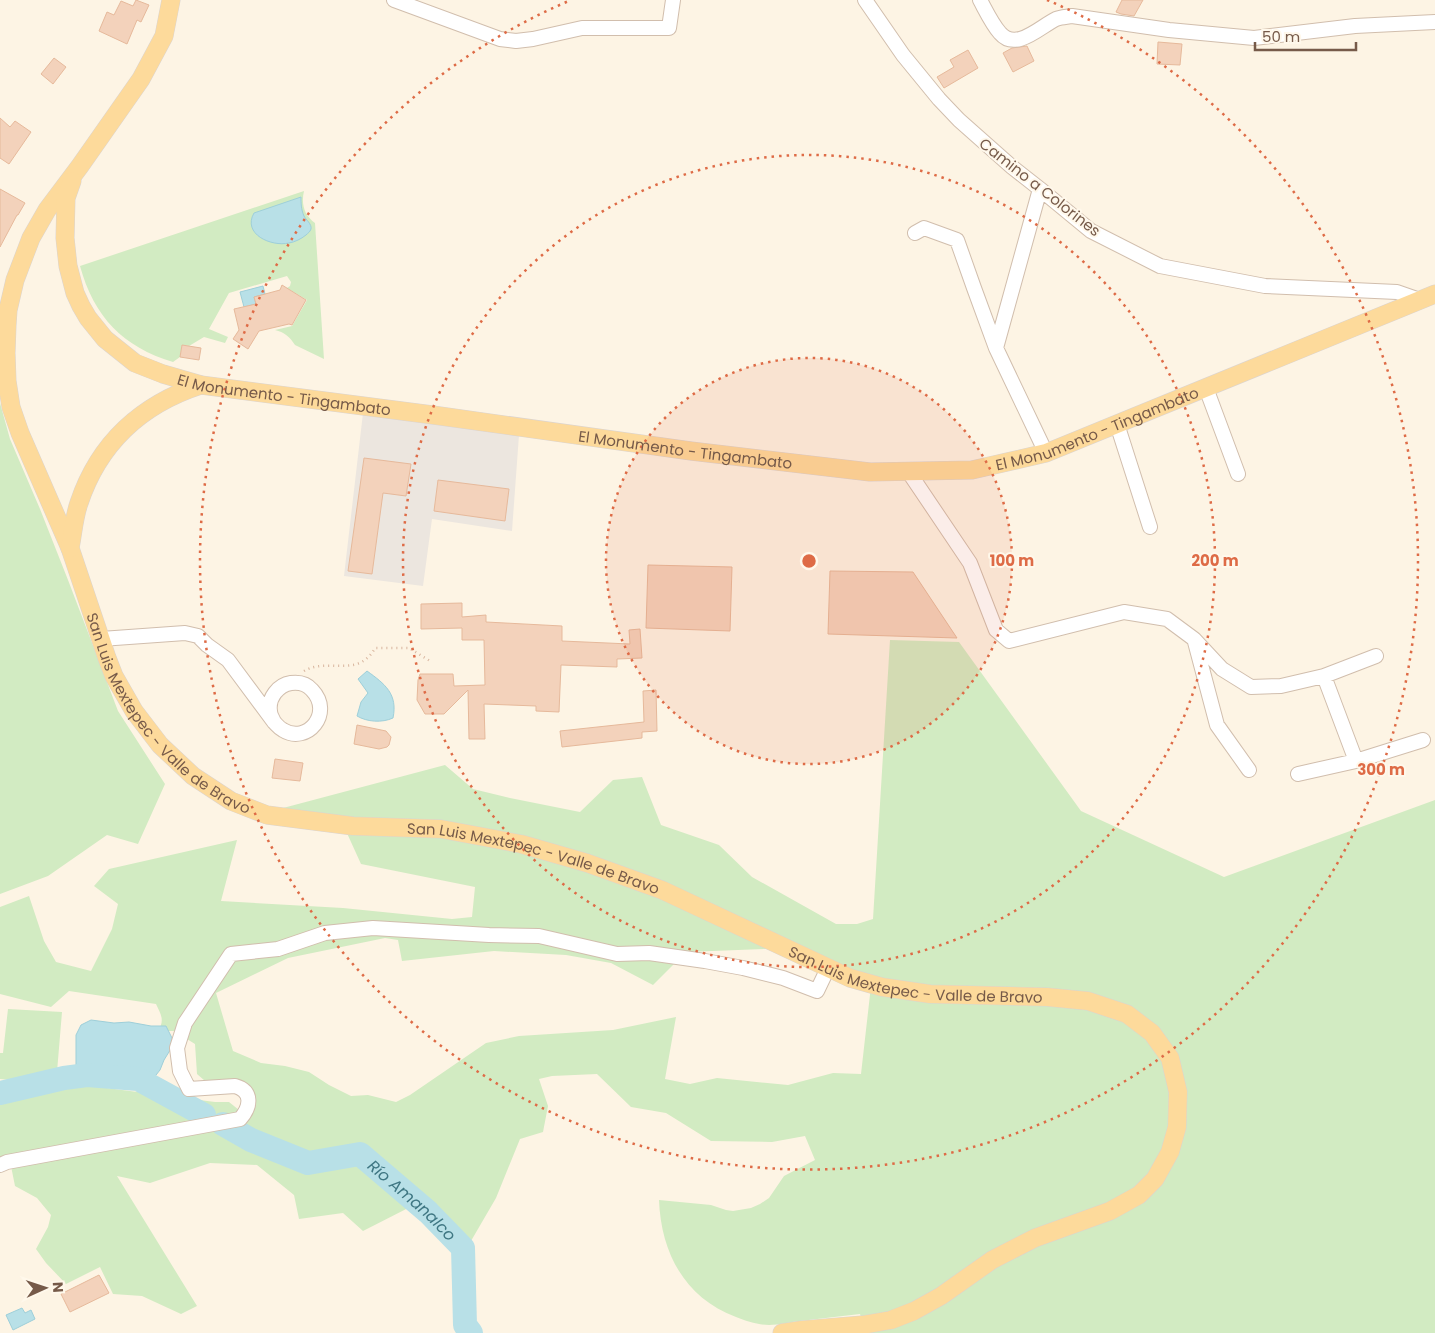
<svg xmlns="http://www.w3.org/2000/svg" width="1435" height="1333" font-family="Poppins,sans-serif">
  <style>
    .industrial { fill: #ece6df }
    .green { fill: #d2ebc2; fill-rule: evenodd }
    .water { fill: #b8e0e7; stroke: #9ecfd9 }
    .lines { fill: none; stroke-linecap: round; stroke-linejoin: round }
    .river { stroke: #b8e0e7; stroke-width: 24 }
    .building { fill: #f3d2bb; stroke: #e6b99b }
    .minor-casing { stroke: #d1bead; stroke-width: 16 }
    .major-casing { stroke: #dbd4d0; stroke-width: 19 }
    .path { stroke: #d8b59e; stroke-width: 2.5; stroke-dasharray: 1 4; stroke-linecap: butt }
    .minor { stroke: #fff; stroke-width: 14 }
    .major { stroke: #fdda9b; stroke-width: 18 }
    .ring { fill: none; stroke: #de6b46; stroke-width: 2.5; stroke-dasharray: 2.5 5 }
    .labels { text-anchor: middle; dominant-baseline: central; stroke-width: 4; stroke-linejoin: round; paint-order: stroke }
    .street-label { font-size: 15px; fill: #765a49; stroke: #fff8eb }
    .water-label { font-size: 16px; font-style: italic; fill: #3f7783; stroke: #fff8eb }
    .centre { fill: #de6b46; stroke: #fff8eb; stroke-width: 2.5 }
    .ring-label { font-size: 15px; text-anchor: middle; font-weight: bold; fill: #de6b46; stroke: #fff8eb; stroke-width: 4; stroke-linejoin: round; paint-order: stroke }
  </style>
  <rect width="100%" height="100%" fill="#fdf4e4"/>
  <path class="industrial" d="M 363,413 L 519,435 L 512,531 L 432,519 L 423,586 L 344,576 Z"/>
  <path class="green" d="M 304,191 C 301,204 304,215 315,223 L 324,359 L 295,345 C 290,337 284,332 275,330 L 292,326 L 307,300 L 287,288 L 290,286 L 291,282 L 287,276 L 229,293 L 209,329 L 228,337 L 225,343 L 204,337 L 189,346 L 182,345 L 180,357 L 173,362 C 123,347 94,317 80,266 Z
    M 0,403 L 10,439 L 40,509 L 68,580 L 118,711 L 165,784 L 138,844 L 107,835 L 48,876 L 0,894 Z
    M 890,640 L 959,642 L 1081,811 L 1224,877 L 1435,800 L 1435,1333 L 866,1333 L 860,1314 C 840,1316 820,1319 800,1321 C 790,1322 779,1325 769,1325 C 758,1325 746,1321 736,1317 C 685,1298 661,1253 659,1200 L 711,1205 L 726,1210 L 733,1211 L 751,1208 L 760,1204 L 769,1198 L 784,1176 L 815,1160 L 805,1136 L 772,1142 L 711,1141 L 666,1113 L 631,1107 L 597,1074 L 552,1076 L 539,1079 L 548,1106 L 543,1132 L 520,1139 L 496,1198 L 464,1253 L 416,1204 L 363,1231 L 343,1213 L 299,1219 L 294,1195 L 257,1165 L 210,1163 L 150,1183 L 117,1176 L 197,1306 L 181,1314 L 142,1296 L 113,1294 L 100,1267 L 66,1284 L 46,1263 L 36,1249 L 48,1227 L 51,1215 L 37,1198 L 15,1186 L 11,1166 L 0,1164 L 0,1086 L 91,1086 L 215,1102 L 229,1102 L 239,1110 L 251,1116 C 255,1110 257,1104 255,1097 C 250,1076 222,1082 205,1081 L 197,1074 L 195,1044 L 174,1031 L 158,1031 C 165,1020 161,1015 156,1004 L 69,991 L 51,1007 L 0,994 L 0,907 L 29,896 L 44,941 L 56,962 L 91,971 L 112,929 L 118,904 L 94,886 L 109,869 L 237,840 L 221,901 L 343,908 L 452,919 L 472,917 L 475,887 L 361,864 L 341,820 L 268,812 L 445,765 L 473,789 L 510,798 L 580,812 L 613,780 L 642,777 L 661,825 L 719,845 L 752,877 L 836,924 L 857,924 L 873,919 ZM 385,938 L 398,940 L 402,961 L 494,951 L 566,955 L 611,963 L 653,985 L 686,952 L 791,948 L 871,986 L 861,1074 L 833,1073 L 788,1085 L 717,1078 L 690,1084 L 665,1079 L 676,1017 L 613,1030 L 519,1036 L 486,1043 L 410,1095 L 396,1102 L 368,1095 L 351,1096 L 329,1085 L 309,1072 L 285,1066 L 261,1063 L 233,1051 L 216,993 L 288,958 Z
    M 8,1009 L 62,1012 L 56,1084 L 0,1079 L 0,1053 L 3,1053 Z"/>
  <path class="water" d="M 301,197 C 301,203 301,209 304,216 C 306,220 312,224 311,229 C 310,232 308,233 306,235 C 301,239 295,242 289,243 C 271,247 242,234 254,213 Z
    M 263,286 L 265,294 L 254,297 L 256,304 L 244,307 L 240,292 Z
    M 367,671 C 385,684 398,694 393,718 C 382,723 367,722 357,716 L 361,702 L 368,693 L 358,679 Z
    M 91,1020 L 114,1023 L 129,1022 L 151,1026 L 166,1026 L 172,1038 L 172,1047 L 164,1060 L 160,1070 L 152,1080 L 133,1085 L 122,1080 L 104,1079 L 93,1081 L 80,1077 L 76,1066 L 76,1035 L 81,1025 Z
    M 22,1308 L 25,1313 L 31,1310 L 35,1319 L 13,1330 L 6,1315 Z"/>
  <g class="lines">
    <g class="river">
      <path d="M 0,1093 L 64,1078 L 87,1075 L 138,1079 L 204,1115"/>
      <path id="s1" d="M 223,1124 L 251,1140 L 308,1163 L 360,1154 L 428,1212 L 463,1248 L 465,1325 L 471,1333"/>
    </g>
  </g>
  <path class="building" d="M 136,0 L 149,5 L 141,22 L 137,20 L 127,44 L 99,31 L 107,12 L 114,15 L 121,1 L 133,6 Z
    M 1122,0 L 1143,0 L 1134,16 L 1121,14 L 1116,12 Z
    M 1158,42 L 1182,44 L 1180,65 L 1157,64 Z
    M 1027,46 L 1034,61 L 1013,72 L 1003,53 L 1012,48 Z
    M 968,50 L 978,68 L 944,88 L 937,77 L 954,67 L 950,60 Z
    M 54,58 L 66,67 L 53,84 L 41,74 Z
    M 0,118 L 10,127 L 15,121 L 31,132 L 9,164 L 0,158 Z
    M 0,189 L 25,203 L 18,215 L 17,215 L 0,247 Z
    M 282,285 L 306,300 L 292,325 L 289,324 L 259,331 L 248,349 L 233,339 L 239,330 L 234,309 L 256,304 L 254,297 L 280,290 Z
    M 182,345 L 201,348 L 199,360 L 180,357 Z
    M 364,458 L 411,464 L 406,496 L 383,493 L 372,574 L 348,571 Z
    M 438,480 L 509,489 L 505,521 L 434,511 Z
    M 648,565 L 732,567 L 730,631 L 646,628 Z
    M 830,571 L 913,572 L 957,638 L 828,634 Z
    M 462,603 L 462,617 L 486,615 L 486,622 L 562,626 L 562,641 L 630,644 L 629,630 L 640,629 L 642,658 L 617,659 L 617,667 L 561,665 L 559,712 L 536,711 L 536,706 L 484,704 L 485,739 L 469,739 L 468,690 L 444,714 L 425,714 L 417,700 L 418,680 L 420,674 L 453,674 L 454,686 L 485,685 L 484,640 L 462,640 L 462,628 L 421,629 L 421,604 Z
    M 656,690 L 657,731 L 642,732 L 642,738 L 562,747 L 560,731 L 644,722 L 643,691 Z
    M 357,725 L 386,731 L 391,737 L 389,745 L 387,747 L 379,749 L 354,744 Z
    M 275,759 L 303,763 L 300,781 L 272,778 Z
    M 99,1275 L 109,1293 L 70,1312 L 61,1294 Z"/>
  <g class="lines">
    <defs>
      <path id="minor" d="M 394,0 L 500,39 L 516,41 L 533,39 L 582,28 L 669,28 L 673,0
        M 865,0 L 903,55 L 939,99 L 959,120 L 1012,167 L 1040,189 L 1091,231 L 1160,266 L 1265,286 L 1397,292 L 1420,300
        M 980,0 C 986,11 992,24 1000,33 C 1016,52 1041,26 1056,19 C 1061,17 1066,17 1072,16 L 1169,30 L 1254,38 L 1355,26 L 1435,22
        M 915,233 L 924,228 L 957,240 L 974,288 L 996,348 L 1046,453
        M 996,348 L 1040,189
        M 1206,388 L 1238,474
        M 1117,424 L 1150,527
        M 908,471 L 970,563 L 996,630 L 1009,641 L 1124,612 L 1167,619 L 1194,639 L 1222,669 L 1251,687 L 1281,686 L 1324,676 L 1376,656
        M 101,639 L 185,633 L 198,636 L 207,645 L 228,660 L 274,722 C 277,725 279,728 283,730 C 307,745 334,713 312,690 C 307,684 299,682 291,683 C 278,685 268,698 270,711 C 270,715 273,719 274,722
        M 1195,642 L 1217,725 L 1249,770
        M 1324,676 L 1356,761
        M 1298,774 L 1356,761 L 1423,740
        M 0,1165 L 7,1162 L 240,1119 C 251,1107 253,1091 235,1086 L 189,1089 L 180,1071 L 177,1048 L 185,1023 L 231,954 L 278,949 L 325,933 L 373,928 L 489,935 L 539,936 L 617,954 L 649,953 L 705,961 L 743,968 L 783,978 L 817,991 L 828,968"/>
      <g id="major">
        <path id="s2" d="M 171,0 L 164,36 L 141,79 L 80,166 L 47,210 L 31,238 L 15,280 L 8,310 L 7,325 L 6,353 L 7,381 L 11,407 L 20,433 L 70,548 L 107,658 L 114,676 L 134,711 L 160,745 L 193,776 L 231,801 L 267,815 L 353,826 L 441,829 L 521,844 L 587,863 L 662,890 L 850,978 L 882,987 L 930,994 L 1047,997 L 1088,1001 L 1127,1014 L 1152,1033 L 1170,1058 L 1178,1092 L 1177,1127 L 1170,1152 L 1155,1179 L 1139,1195 L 1110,1211 L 1035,1238 L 992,1260 L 941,1296 L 914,1311 L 891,1320 L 862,1325 L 802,1330 L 782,1333"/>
        <path id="s3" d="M 72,181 L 66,198 L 65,238 L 68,266 L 75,293 L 81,306 L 88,318 L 105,339 L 135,363 L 163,374 L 201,385 L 433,415 L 691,451 L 870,472 L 972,470 L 1046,453 L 1435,294"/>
        <path d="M 70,548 C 73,533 74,517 79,503 C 99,443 142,404 201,385"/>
      </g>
    </defs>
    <use href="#minor" class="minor-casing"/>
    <use href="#major" class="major-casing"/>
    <path class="path" d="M 304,671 C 328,657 358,679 375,648 L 409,648 L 430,661"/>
    <use href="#minor" class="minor"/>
    <use href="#major" class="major"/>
  </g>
  <circle cx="809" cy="561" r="203" fill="#de6b46" fill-opacity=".12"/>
  <g class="ring">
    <circle cx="809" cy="561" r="203"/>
    <circle cx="809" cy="561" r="406"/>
    <path d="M1047 0A609 609 0 1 1 571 0"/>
  </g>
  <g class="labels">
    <g class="street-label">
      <text transform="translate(1040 187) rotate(38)">Camino a Colorines</text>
      <text stroke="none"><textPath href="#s3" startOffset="361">El Monumento - Tingambato</textPath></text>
      <text stroke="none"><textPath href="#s3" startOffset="1186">El Monumento - Tingambato</textPath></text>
      <text stroke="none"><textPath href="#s3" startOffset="766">El Monumento - Tingambato</textPath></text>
      <text stroke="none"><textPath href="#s2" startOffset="804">San Luis Mextepec - Valle de Bravo</textPath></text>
      <text stroke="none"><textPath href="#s2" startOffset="1224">San Luis Mextepec - Valle de Bravo</textPath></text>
      <text stroke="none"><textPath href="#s2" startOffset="1629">San Luis Mextepec - Valle de Bravo</textPath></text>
    </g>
    <g class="water-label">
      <text stroke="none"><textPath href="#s1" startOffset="216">Río Amanalco</textPath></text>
    </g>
  </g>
  <circle cx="809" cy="561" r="8" class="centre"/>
  <g class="ring-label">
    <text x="1012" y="566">100 m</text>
    <text x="1215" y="566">200 m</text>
    <text x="1381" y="775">300 m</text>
  </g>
  <g transform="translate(45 1288) rotate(87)" stroke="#fff8eb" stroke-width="4" paint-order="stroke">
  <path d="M0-4L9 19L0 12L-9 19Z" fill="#765a49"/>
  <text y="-8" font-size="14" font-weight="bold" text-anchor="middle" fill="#765a49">N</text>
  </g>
  <path d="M1255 42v8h101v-8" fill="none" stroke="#765a49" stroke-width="2.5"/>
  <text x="1262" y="42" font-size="15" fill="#765a49" stroke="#fff8eb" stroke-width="4" paint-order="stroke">50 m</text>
</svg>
